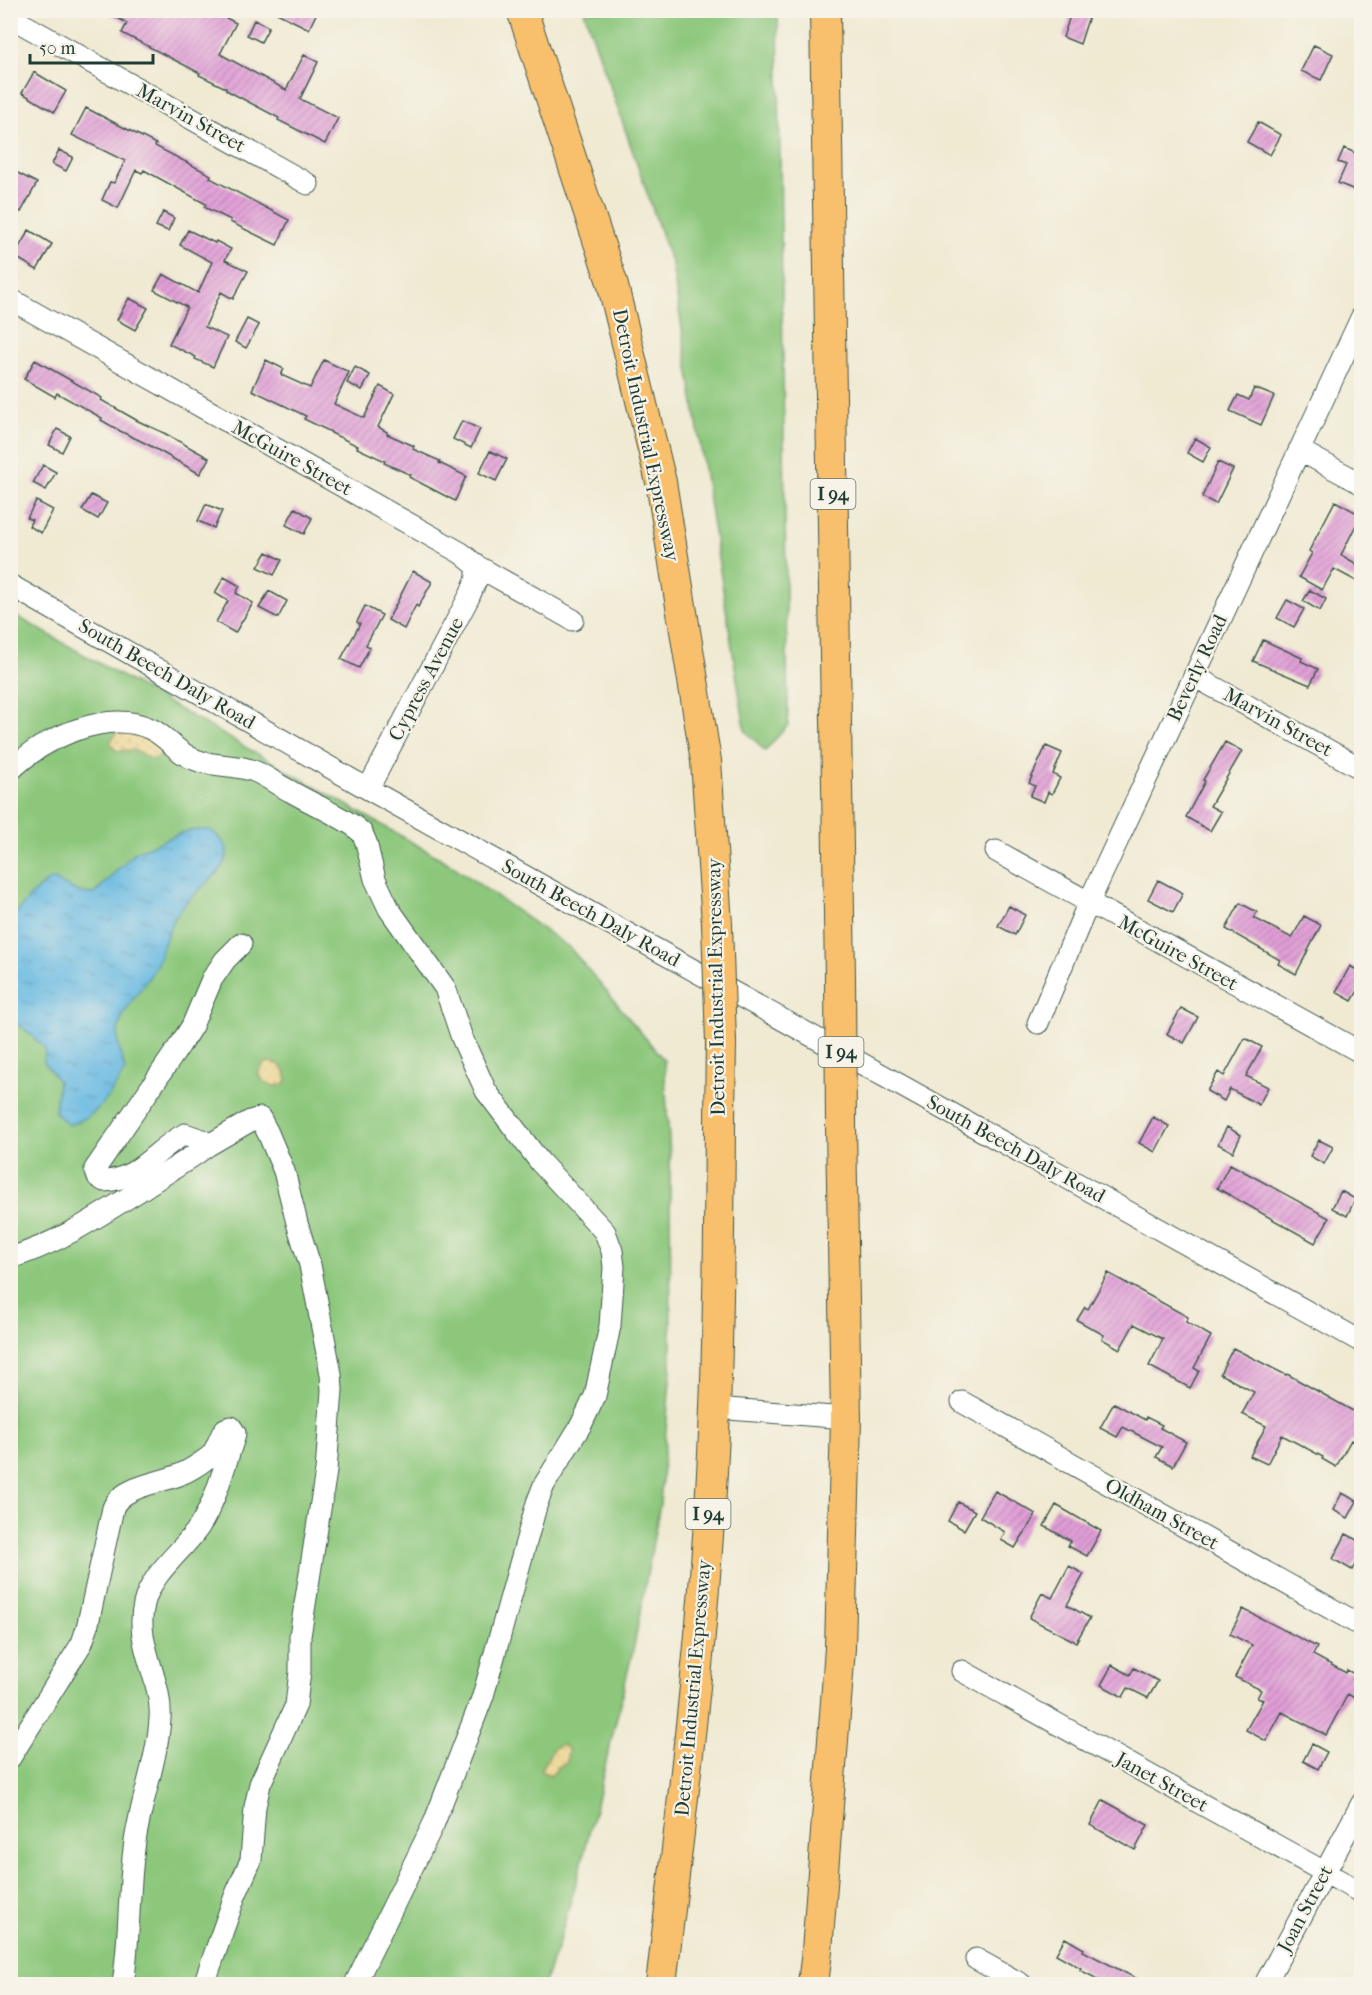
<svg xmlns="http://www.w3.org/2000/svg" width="1372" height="1995" font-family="'IM FELL French Canon',serif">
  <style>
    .grass { fill: #8cc77b; stroke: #568258; stroke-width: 1.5 }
    .sand { fill: url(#sand-dots); stroke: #868c69; stroke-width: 1.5 }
    .water { fill: url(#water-ripples); stroke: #427b8b; stroke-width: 1.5 }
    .building { fill: url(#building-hatch) }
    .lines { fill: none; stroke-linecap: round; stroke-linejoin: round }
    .minor-casing { stroke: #3e574c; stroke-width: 23 }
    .highway-casing { stroke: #3e574c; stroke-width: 32 }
    .minor { stroke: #fff; stroke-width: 21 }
    .highway { stroke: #f8bf6c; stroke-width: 30 }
    .highway-bridge-casing { stroke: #3e574c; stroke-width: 32; stroke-linecap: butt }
    .highway-bridge { stroke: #f8bf6c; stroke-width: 30 }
    .labels { text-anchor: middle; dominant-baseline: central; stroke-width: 4.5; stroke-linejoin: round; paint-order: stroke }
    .shield { fill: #f7f3e8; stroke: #60746a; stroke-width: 1.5 }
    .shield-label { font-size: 18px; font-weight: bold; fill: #1f3d34 }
    .street-label { font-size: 20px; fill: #1f3d34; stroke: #f7f3e8 }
  </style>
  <defs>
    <pattern id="sand-dots" width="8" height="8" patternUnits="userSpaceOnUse" patternTransform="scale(1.5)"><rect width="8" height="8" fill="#eeda9e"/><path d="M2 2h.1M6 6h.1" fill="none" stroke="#ccbc89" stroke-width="1.8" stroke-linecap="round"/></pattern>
    <pattern id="water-ripples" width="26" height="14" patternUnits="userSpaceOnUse" patternTransform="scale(1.5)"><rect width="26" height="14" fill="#66b9e2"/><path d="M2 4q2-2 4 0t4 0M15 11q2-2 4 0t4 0" fill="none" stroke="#5398b8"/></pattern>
    <pattern id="building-hatch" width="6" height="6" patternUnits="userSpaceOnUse" patternTransform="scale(1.5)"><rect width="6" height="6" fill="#e19ed7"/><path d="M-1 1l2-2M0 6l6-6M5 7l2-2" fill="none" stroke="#b682af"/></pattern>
  </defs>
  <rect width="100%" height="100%" fill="#f7f3e8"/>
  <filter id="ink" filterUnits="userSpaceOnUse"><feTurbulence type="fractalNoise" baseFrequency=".0167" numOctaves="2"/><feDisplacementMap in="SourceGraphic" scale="12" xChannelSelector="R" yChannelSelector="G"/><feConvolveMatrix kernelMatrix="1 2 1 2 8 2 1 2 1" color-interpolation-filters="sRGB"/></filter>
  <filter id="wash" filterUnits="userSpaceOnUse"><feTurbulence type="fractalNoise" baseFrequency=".008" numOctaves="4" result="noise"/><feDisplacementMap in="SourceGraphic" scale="24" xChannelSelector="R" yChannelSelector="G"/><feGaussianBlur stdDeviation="1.35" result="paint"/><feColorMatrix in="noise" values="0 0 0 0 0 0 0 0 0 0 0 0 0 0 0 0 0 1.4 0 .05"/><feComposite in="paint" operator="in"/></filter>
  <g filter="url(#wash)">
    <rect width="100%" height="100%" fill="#f0ead3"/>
    <path class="grass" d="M 584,11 L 778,11 L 788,725 L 765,751 L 745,730 L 672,265 Z
      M 11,613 L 450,864 L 570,948 L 664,1060 L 670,1157 L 671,1368 L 660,1504 L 634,1646 L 581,1866 L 558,1945 L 544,1984 L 11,1984 Z"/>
    <path class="sand" d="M 119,730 L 142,733 L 162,750 L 161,755 L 153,760 L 133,750 L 116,751 L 110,742 Z
      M 269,1062 C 279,1062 286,1069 287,1080 L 284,1085 L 273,1086 L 264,1082 L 258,1073 L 264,1064 Z
      M 561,1744 L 568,1749 L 567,1762 L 558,1767 L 551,1776 L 541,1771 L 541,1768 L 554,1748 Z"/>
    <path class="water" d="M 195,830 L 211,830 C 218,837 229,844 227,856 C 225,872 194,892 182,907 C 169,923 165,943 158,961 C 147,989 114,1010 118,1043 C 119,1052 123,1061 125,1070 C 111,1095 97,1118 68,1125 L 55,1112 L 58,1081 L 44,1062 L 45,1048 C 34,1039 28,1030 16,1023 L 11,1024 L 11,919 C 24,905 34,888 52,879 L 81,893 L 94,894 L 134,853 L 181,833 Z"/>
    <g id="blocks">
      <path class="building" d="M 103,10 L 211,10 L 236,23 L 220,54 L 286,90 L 304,55 L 318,62 L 300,99 L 338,118 L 325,144 L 278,120 L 279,118 L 226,90 L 226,88 L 199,75 L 200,73 L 122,33 L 127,23 Z
        M 271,10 L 318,10 L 309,29 Z
        M 1072,10 L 1091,10 L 1080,44 L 1063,37 Z
        M 254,20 L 269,27 L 261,42 L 247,35 Z
        M 1314,45 L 1333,54 L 1321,80 L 1301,71 Z
        M 34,72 L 66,91 L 54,112 L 22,93 Z
        M 86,108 L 156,144 L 155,146 L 211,175 L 210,178 L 289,220 L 277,245 L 230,222 L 231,220 L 204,207 L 206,204 L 144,170 L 142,173 L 136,170 L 118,208 L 102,200 L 110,182 L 114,183 L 125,161 L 72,135 Z
        M 1258,122 L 1281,135 L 1270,155 L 1247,142 Z
        M 1344,148 L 1362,156 L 1362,193 L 1338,183 L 1346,165 L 1338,162 Z
        M 59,150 L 73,157 L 66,171 L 52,164 Z
        M 10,169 L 37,183 L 21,212 L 10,206 Z
        M 163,212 L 174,218 L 168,231 L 156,226 Z
        M 29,230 L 52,244 L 37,270 L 14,256 Z
        M 188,230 L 215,243 L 216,241 L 231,249 L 225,260 L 248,271 L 233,299 L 221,292 L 205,327 L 227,337 L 213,367 L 195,359 L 196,357 L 169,344 L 187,307 L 154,290 L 163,274 L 198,293 L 212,262 L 180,245 Z
        M 129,298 L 148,308 L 135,330 L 117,320 Z
        M 247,319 L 259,325 L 246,348 L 235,342 Z
        M 35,360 L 102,398 L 101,400 L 138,421 L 164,433 L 209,458 L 200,474 L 147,444 L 120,431 L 101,420 L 102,418 L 57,393 L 55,397 L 24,379 Z
        M 266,360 L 284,369 L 281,375 L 310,388 L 324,360 L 349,372 L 334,404 L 364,418 L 380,386 L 394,394 L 378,427 L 387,432 L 387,434 L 414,446 L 413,449 L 440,461 L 439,463 L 466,476 L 455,501 L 409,477 L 411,475 L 384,463 L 385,461 L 357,448 L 358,446 L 331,433 L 331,432 L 304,419 L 306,416 L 252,390 Z
        M 355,367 L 370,375 L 362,390 L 347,383 Z
        M 1254,388 L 1274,396 L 1261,425 L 1230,411 L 1238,395 L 1249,400 Z
        M 462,421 L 480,429 L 471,448 L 453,439 Z
        M 57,429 L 70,436 L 62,452 L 49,445 Z
        M 1195,438 L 1211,447 L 1203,462 L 1187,453 Z
        M 490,451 L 507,459 L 496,481 L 479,473 Z
        M 1218,462 L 1233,469 L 1216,504 L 1202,497 Z
        M 43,465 L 56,472 L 46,490 L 33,483 Z
        M 91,495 L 107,503 L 98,519 L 82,510 Z
        M 36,501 L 53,510 L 41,533 L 29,526 L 32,520 L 27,518 Z
        M 1335,501 L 1361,515 L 1341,555 L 1362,567 L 1362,575 L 1358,582 L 1334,569 L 1322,590 L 1299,577 L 1312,553 L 1309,551 Z
        M 206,504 L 222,511 L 214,528 L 198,521 Z
        M 295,508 L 312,518 L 304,534 L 286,525 Z
        M 267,552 L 282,560 L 274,575 L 258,567 Z
        M 413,571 L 432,582 L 418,607 L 416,605 L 404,629 L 388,620 Z
        M 224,577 L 240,586 L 236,593 L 253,603 L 235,633 L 216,622 L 228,601 L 215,593 Z
        M 1310,590 L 1326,599 L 1320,611 L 1303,601 Z
        M 269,591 L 287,601 L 278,618 L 259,608 Z
        M 1287,600 L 1304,609 L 1294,627 L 1277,618 Z
        M 365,606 L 382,615 L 366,645 L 370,647 L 359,668 L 341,659 L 360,624 L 357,622 Z
        M 1263,640 L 1302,658 L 1301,661 L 1318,669 L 1310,685 L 1253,661 Z
        M 1225,742 L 1242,751 L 1210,806 L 1221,812 L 1210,831 L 1186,817 L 1205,781 L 1203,780 Z
        M 1046,746 L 1062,753 L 1053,774 L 1060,778 L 1052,794 L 1048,792 L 1044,802 L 1030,796 L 1035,786 L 1029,783 Z
        M 1158,880 L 1183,893 L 1173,912 L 1148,899 Z
        M 1240,903 L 1257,912 L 1254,918 L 1292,938 L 1304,916 L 1321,925 L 1296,974 L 1278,964 L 1280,960 L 1226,929 Z
        M 1009,906 L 1025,915 L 1015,935 L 998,926 Z
        M 1350,966 L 1362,973 L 1362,984 L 1352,1001 L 1336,992 Z
        M 1181,1008 L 1198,1017 L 1184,1043 L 1167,1034 Z
        M 1245,1038 L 1262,1047 L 1246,1076 L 1268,1087 L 1259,1105 L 1230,1089 L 1224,1101 L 1207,1091 L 1218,1072 L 1224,1076 Z
        M 1153,1117 L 1169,1126 L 1155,1152 L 1139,1143 Z
        M 1227,1127 L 1241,1135 L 1233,1152 L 1218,1144 Z
        M 1319,1140 L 1333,1147 L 1324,1164 L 1310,1156 Z
        M 1230,1164 L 1329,1218 L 1315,1243 L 1217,1188 Z
        M 1341,1191 L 1355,1199 L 1347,1216 L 1332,1208 Z
        M 1108,1273 L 1188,1317 L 1186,1322 L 1211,1336 L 1194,1368 L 1199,1371 L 1190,1388 L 1149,1366 L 1163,1339 L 1134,1324 L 1120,1349 L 1102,1339 L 1104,1335 L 1077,1320 L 1085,1307 L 1088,1309 Z
        M 1233,1348 L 1286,1375 L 1287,1374 L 1362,1416 L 1362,1446 L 1351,1440 L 1336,1467 L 1322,1459 L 1323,1457 L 1282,1435 L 1267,1464 L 1250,1456 L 1266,1426 L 1242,1414 L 1254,1392 L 1220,1374 Z
        M 1114,1403 L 1145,1420 L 1146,1417 L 1162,1425 L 1160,1428 L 1186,1442 L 1173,1466 L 1156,1457 L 1162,1447 L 1123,1427 L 1117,1437 L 1100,1428 Z
        M 995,1491 L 1036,1514 L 1015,1548 L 1001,1540 L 1005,1532 L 980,1517 Z
        M 1342,1493 L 1357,1501 L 1348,1518 L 1333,1510 Z
        M 958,1502 L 975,1511 L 964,1530 L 948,1521 Z
        M 1056,1505 L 1101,1531 L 1087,1556 L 1068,1546 L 1071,1541 L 1044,1526 Z
        M 1346,1534 L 1362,1542 L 1362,1552 L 1352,1570 L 1333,1559 Z
        M 1069,1566 L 1084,1574 L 1067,1605 L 1090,1618 L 1076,1642 L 1029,1618 L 1042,1593 L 1052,1598 Z
        M 1243,1609 L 1317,1647 L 1313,1655 L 1346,1673 L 1347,1670 L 1362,1678 L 1362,1689 L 1356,1699 L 1348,1694 L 1326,1735 L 1282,1712 L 1266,1741 L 1246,1730 L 1263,1700 L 1257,1698 L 1261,1690 L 1235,1677 L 1252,1645 L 1230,1634 Z
        M 1112,1665 L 1130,1675 L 1134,1668 L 1158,1681 L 1148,1698 L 1128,1688 L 1123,1697 L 1101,1685 Z
        M 1312,1744 L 1327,1752 L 1318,1769 L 1303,1761 Z
        M 1103,1800 L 1148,1825 L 1135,1850 L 1090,1825 Z
        M 1065,1938 L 1084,1949 L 1083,1951 L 1147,1984 L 1107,1984 L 1080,1970 L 1081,1968 L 1056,1954 Z"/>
    </g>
  </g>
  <g filter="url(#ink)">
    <use href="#blocks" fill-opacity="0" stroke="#3e574c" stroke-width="1.5"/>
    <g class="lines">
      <defs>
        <path id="minor" d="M 10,17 L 308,184
          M 10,299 L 461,553 L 477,566 L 573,620
          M 1299,450 L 1362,484
          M 10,585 L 368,789 L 1362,1342
          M 1194,676 L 1362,769
          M 10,771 C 41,739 107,708 151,729 C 168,737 177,754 196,760 C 214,767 235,764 254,771 C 266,776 278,785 290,791 C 311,803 334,813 354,826 L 362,833 L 366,842 L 375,879 L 389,909 L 445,988 L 462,1038 L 486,1091 L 540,1162 L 605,1232 L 612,1251 L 614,1267 L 610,1326 L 595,1396 L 581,1425 L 544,1485 L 537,1503 L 483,1696 L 434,1823 L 355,1984
          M 368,789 L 469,597 L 477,578 L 477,566
          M 996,851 L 1362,1053
          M 1038,1023 L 1088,904 L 1362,316
          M 10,1258 C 60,1243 102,1214 145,1187 C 166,1173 187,1161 207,1146 L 202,1140 L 185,1134 C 156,1148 139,1180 104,1181 L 98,1177 L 95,1169 L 180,1045 L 192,1026 L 212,979 L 225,960 L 241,944
          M 962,1402 L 1362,1626
          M 715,1408 L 846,1418
          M 962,1671 L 1362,1893
          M 10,1758 L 82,1643 L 87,1628 L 113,1508 C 121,1486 162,1483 181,1474 C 191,1470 201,1463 209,1457 C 218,1449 218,1438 225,1429 L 231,1427 L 235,1433 L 234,1438 C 224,1467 216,1501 199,1527 C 182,1552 151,1573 144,1604 C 134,1644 163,1680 160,1719 C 157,1763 139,1805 134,1849 C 128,1894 130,1939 123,1984
          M 976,1959 L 1021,1984
          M 204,1984 L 235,1896 L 251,1860 L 255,1807 L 260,1784 L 296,1705 L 300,1671 L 300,1636 L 326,1471 L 332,1390 L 331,1374 L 310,1265 L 297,1223 L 284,1171 L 268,1133 L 260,1118 L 250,1121 L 207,1146
          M 1265,1984 L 1362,1803"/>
        <path id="highway" d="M 522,10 L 612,282 L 661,482 L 706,761 L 717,924
          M 825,10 L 840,978
          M 661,1984 C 684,1793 708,1601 715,1408 C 720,1286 719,1164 721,1042
          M 813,1984 L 817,1951 L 840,1648 L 846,1418 L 841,1125"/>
      </defs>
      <use href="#minor" class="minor-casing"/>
      <use href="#highway" class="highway-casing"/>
      <use href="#minor" class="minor"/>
      <use href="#highway" class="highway"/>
      <defs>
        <path id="highway-bridge" d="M 717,924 L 721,1042
          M 840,978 L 841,1125"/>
      </defs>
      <use href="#highway-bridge" class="highway-bridge-casing"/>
      <use href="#highway-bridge" class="highway-bridge"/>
    </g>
  </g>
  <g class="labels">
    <g class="shield">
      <rect x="810.5" y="479" width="45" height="30" rx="4.5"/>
      <rect x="818.5" y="1037" width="45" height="30" rx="4.5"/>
      <rect x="685.5" y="1499" width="45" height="30" rx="4.5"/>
    </g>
    <g class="shield-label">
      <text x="833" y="494">I 94</text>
      <text x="841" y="1052">I 94</text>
      <text x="708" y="1514">I 94</text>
    </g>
    <g class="street-label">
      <text transform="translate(191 118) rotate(29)">Marvin Street</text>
      <text transform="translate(646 435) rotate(78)">Detroit Industrial Expressway</text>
      <text transform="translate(292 458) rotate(29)">McGuire Street</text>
      <text transform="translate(1197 668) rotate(-65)">Beverly Road</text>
      <text transform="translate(167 674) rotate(30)">South Beech Daly Road</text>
      <text transform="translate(426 679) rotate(-62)">Cypress Avenue</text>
      <text transform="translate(1278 722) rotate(29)">Marvin Street</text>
      <text transform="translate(591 913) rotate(29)">South Beech Daly Road</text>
      <text transform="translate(1178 953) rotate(29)">McGuire Street</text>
      <text transform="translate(716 987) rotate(-91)">Detroit Industrial Expressway</text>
      <text transform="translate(1016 1149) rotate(29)">South Beech Daly Road</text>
      <text transform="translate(1162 1514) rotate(29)">Oldham Street</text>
      <text transform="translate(693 1688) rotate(-85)">Detroit Industrial Expressway</text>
      <text transform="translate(1162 1782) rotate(29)">Janet Street</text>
      <text transform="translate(1305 1909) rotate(-62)">Joan Street</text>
    </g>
  </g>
  <rect width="1372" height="1995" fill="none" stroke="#f7f3e8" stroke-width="36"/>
  <path d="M30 54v9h123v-9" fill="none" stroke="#1f3d34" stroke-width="3"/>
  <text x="39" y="54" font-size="18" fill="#1f3d34" stroke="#f7f3e8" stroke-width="4.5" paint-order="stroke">50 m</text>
</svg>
